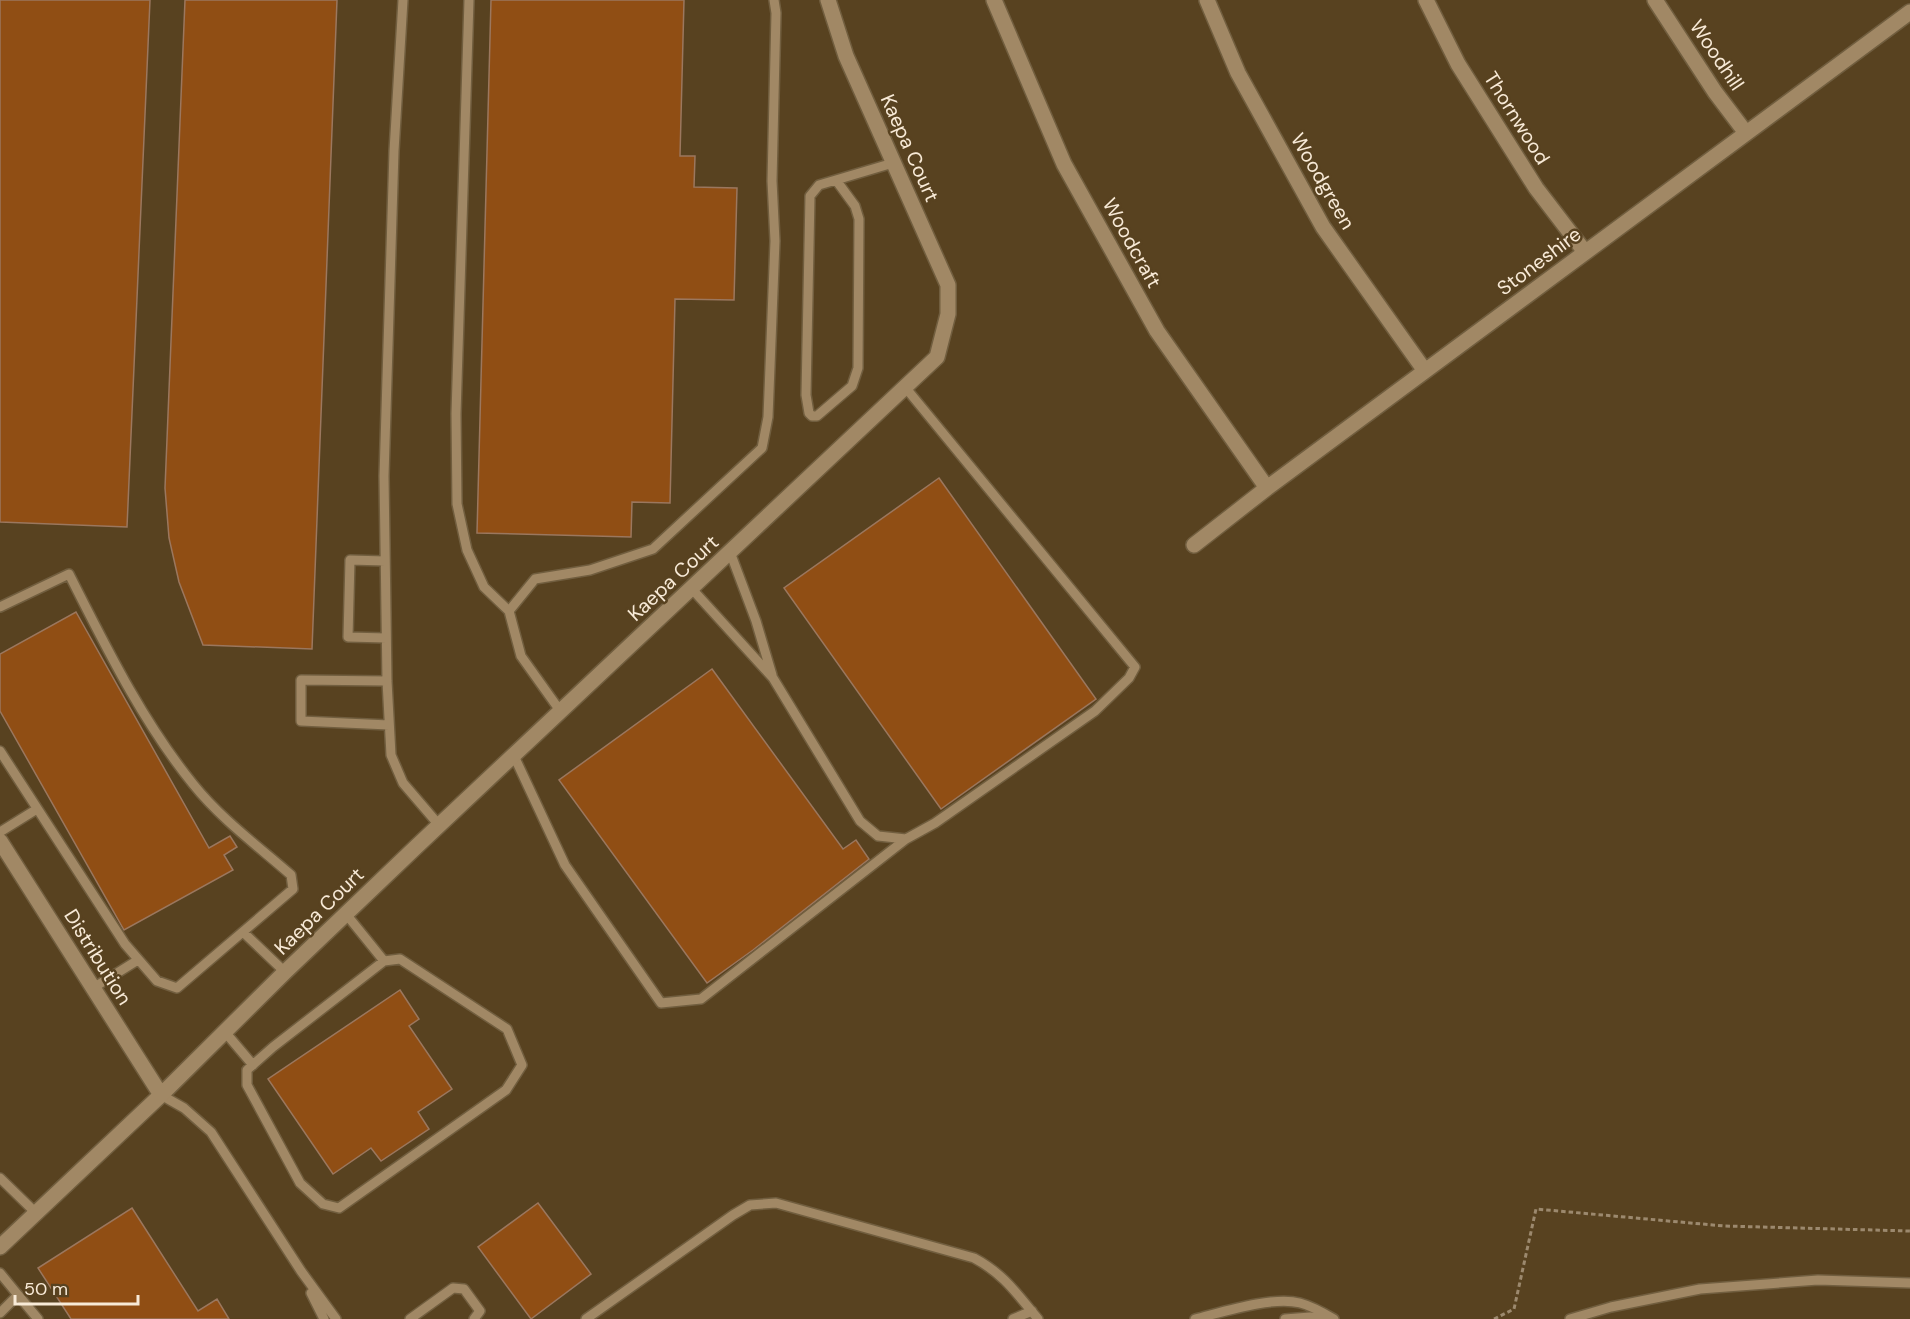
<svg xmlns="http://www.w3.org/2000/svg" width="1910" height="1319" font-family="'DM Sans',sans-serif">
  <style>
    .building { fill: #904e14; stroke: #9b775e; stroke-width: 1.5 }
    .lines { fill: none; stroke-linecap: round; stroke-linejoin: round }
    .lane-casing { stroke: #715e3f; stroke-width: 12 }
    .street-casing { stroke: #715e3f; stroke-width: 18 }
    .path { stroke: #9c896e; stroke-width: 3; stroke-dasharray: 4.5 3; stroke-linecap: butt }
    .lane { stroke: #a18865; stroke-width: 9 }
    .street { stroke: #a18865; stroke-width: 15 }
    .labels { text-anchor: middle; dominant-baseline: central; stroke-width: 5; stroke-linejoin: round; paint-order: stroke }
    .street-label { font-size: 20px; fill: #f8ead7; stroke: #584220 }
  </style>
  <rect width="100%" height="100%" fill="#584220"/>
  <path class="building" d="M 0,0 L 150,0 L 127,527 L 0,522 Z
    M 185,0 L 337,0 L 312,649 L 203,645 L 179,582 L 169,538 L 165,488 Z
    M 491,0 L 684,0 L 680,156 L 695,156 L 694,187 L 737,188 L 734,300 L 675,299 L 670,503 L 632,502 L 631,537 L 477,533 Z
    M 939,478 L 1096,699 L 941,809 L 784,588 Z
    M 76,612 L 209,848 L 230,836 L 237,847 L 224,855 L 233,870 L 124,930 L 0,711 L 0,654 Z
    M 712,669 L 843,849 L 856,840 L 869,859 L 753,950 L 707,983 L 559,780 Z
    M 400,990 L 419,1019 L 409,1026 L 452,1089 L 418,1112 L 429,1129 L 381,1161 L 371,1148 L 333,1174 L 268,1079 Z
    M 538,1203 L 591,1274 L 531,1319 L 478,1247 Z
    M 132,1208 L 198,1311 L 217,1299 L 229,1319 L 71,1319 L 38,1268 Z"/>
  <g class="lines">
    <defs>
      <path id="lane" d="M 403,0 L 394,151 L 384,476 L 387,681 L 391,755 L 403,783 L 439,825
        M 469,0 L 456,414 L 457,504 L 467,550 L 484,587 L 509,611
        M 836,180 L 855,206 L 859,219 L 858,368 L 852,386 L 817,416 L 812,416 L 809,413 L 806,395 L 810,196 L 819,185 L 893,163
        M 730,552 L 756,621 L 772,675
        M 385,561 L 350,560 L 348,637 L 386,638
        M 692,589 L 773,678 L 860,821 L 878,836 L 906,839 L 935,823 L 1095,711 L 1129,678 L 1135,667 L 905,387
        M 0,607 L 69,574 C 106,647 142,721 193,784 C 221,819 258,846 291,875 L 293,889 L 177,988 L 157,981 L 125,944 L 0,751
        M 387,681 L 301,680 L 301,721 L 389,725
        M 561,712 L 521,656 L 509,611 L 535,579 L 590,570 L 653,549 L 762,448 L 768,417 L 775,241 L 772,181 L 776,13 L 774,0
        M 514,756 L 565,865 L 661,1003 L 701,999 L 906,839
        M 0,832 L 37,809
        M 346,914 L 384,961
        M 243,932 L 285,972
        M 400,959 L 507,1029 L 522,1065 L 506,1090 L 339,1208 L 323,1204 L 300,1183 L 247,1085 L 247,1070 L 273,1047 L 384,961 Z
        M 93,988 L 138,960
        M 225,1032 L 253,1065
        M 161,1095 L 184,1108 L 211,1132 L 301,1271 L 336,1319
        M 0,1178 L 36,1213
        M 0,1273 L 18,1295 L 0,1313
        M 311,1293 L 324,1319
        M 18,1295 L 38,1319
        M 410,1319 L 453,1288 L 464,1289 L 480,1311 L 474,1319
        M 586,1319 L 733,1215 L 750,1205 L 776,1203 L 974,1258 C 1004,1274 1017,1294 1038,1319
        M 1013,1319 L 1032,1311
        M 1195,1319 C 1223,1312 1272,1296 1300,1303 C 1311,1306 1324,1313 1334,1319
        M 1285,1319 L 1310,1317 L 1320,1319
        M 1570,1319 L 1611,1307 L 1700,1289 L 1818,1280 L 1910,1283"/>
      <path id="street" d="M 994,0 L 1064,164 L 1157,331 L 1267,488
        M 1207,0 L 1238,73 L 1323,227 L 1425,371
        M 1426,0 L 1458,64 L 1536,188 L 1585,252
        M 1655,0 L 1715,92 L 1746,133
        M 1194,545 L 1267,488 L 1910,12
        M 0,841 L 161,1095
        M 0,1247 L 161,1095 L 285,972 L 417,846 L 937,357 L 948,314 L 948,285 L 846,56 L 828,0"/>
    </defs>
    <use href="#lane" class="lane-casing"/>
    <use href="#street" class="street-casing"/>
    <path class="path" d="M 1494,1319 L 1514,1309 L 1536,1209 L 1724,1226 L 1910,1231"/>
    <use href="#lane" class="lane"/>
    <use href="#street" class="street"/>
  </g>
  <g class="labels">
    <g class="street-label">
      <text transform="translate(1717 55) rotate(56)">Woodhill</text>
      <text transform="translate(1517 118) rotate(58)">Thornwood</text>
      <text transform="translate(910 148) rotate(66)">Kaepa Court</text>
      <text transform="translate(1323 181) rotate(60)">Woodgreen</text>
      <text transform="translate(1132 243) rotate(61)">Woodcraft</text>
      <text transform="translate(1539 261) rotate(-37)">Stoneshire</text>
      <text transform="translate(673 578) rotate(-43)">Kaepa Court</text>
      <text transform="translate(319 911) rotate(-44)">Kaepa Court</text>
      <text transform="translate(98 957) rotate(58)">Distribution</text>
    </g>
  </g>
  <path d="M15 1295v9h123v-9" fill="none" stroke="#f8ead7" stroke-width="3"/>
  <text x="24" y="1295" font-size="18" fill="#f8ead7" stroke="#584220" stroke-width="4.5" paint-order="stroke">50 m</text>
</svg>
